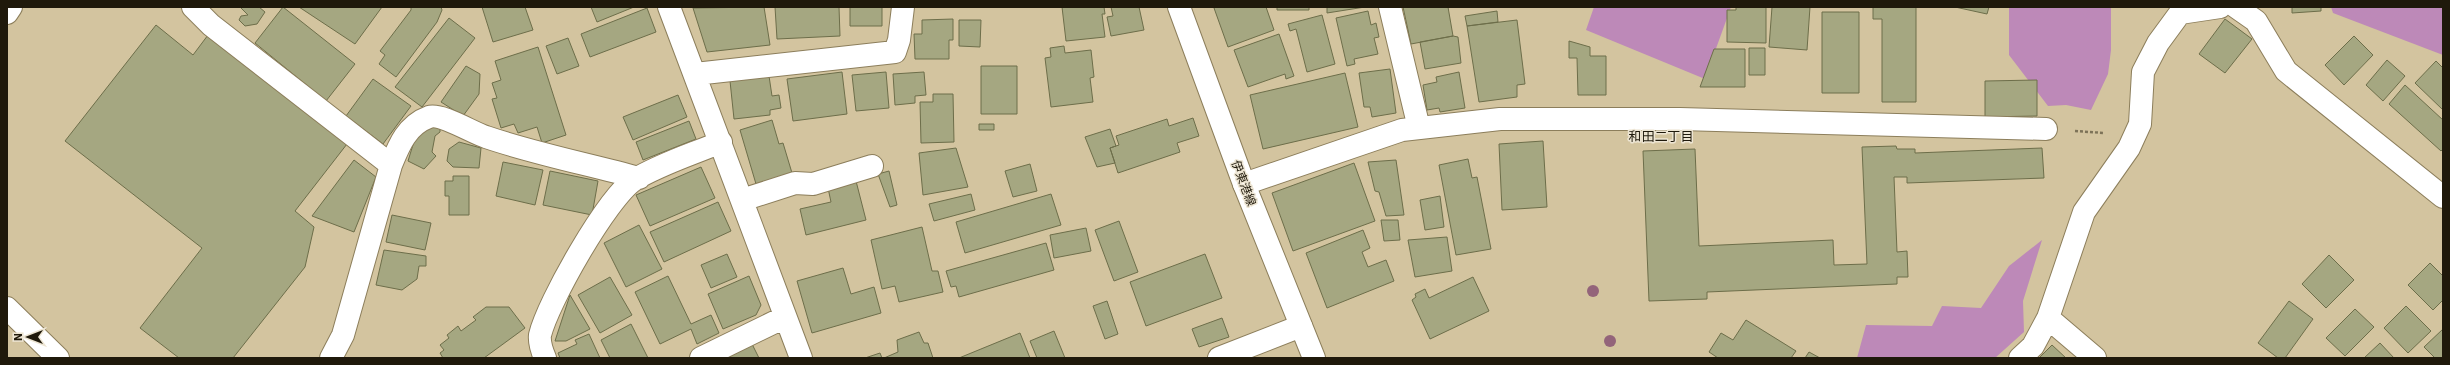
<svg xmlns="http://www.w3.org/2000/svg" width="2450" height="365" font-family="'IBM Plex Sans','Noto Sans JP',sans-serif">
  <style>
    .green { fill: #bd89b8 }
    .building { fill: #a5a781; stroke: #6d6e4a }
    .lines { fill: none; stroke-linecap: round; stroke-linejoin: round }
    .minor-casing { stroke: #8c7e5b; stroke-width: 24 }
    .major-casing { stroke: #8c7e5b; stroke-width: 24 }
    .highway-casing { stroke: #8c7e5b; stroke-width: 24 }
    .path { stroke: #7d7358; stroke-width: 2.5; stroke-dasharray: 3 2; stroke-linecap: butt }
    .minor { stroke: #fff; stroke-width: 22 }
    .major { stroke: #fff; stroke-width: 22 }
    .highway { stroke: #fff; stroke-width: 22 }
    .tree { fill: #93647a }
    .labels { text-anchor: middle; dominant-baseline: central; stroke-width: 3; stroke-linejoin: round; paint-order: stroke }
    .street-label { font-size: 12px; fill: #1f190b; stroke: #ede5d3 }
    .neighbourhood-label { font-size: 13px; fill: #1f190b; stroke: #ede5d3 }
  </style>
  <rect width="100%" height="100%" fill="#d3c49f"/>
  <path class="green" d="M 1594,7 L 1731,7 L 1705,79 L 1586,30 Z
    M 2009,7 L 2111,7 L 2111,50 L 2108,74 L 2091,110 L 2066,105 L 2048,106 L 2009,55 Z
    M 2331,7 L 2443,7 L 2443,55 L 2333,13 Z
    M 2042,240 L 2023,301 L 2024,332 L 1995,358 L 1857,358 L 1866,325 L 1932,326 L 1942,306 L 1981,308 L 2009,266 Z"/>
  <path class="building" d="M 240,7 L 259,7 L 265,12 L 257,24 L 245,26 L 239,20 L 241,16 L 248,15 Z
    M 283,7 L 355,64 L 326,101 L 255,43 Z
    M 299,7 L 382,7 L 355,44 Z
    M 411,7 L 441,7 L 442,10 L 437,22 L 396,77 L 379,64 L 385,55 L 380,51 L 411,10 Z
    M 482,7 L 525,7 L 533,30 L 493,42 Z
    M 591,7 L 634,7 L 597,22 Z
    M 764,7 L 770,45 L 707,52 L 693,8 Z
    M 775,7 L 839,7 L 840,36 L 777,39 Z
    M 850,7 L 882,7 L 882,26 L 850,26 Z
    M 1062,7 L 1104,7 L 1105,14 L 1102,14 L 1105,37 L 1066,41 Z
    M 1111,7 L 1139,7 L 1144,30 L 1111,36 L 1107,17 L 1113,16 Z
    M 1217,7 L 1266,7 L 1274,30 L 1228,47 L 1214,8 Z
    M 1277,7 L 1309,7 L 1309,10 L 1277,10 Z
    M 1327,7 L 1365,7 L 1327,13 Z
    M 1403,7 L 1448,7 L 1453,36 L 1411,44 Z
    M 1736,7 L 1766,7 L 1766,43 L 1727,42 L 1727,10 L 1736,10 Z
    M 1772,7 L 1810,7 L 1807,50 L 1769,47 Z
    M 1873,7 L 1916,7 L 1916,102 L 1882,102 L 1882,19 L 1873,19 Z
    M 1955,7 L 1989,7 L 1987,14 Z
    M 2292,7 L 2321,7 L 2321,11 L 2292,13 Z
    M 647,8 L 656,32 L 590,57 L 581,34 Z
    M 1368,11 L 1371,25 L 1376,23 L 1379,37 L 1374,38 L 1378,54 L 1354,59 L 1355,64 L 1347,66 L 1336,18 Z
    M 1497,11 L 1498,22 L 1467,26 L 1465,16 Z
    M 1822,12 L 1859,12 L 1859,93 L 1822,93 Z
    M 1322,15 L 1335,64 L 1307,72 L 1296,29 L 1290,31 L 1288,24 Z
    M 449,18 L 475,38 L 422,107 L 395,87 Z
    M 953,19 L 953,40 L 949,40 L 949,59 L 915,59 L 914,34 L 922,34 L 922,20 Z
    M 2225,19 L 2252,39 L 2225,73 L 2199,54 Z
    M 959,20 L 981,20 L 980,47 L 959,46 Z
    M 1517,20 L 1525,84 L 1517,85 L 1517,97 L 1479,102 L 1467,26 Z
    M 156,25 L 193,55 L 208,35 L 347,144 L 295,211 L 314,227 L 305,267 L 233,358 L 179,358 L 140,328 L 202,248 L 65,141 Z
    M 1279,34 L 1294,76 L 1286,79 L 1285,74 L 1248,87 L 1234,50 Z
    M 1453,36 L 1458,37 L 1461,63 L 1425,69 L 1420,42 Z
    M 2354,36 L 2373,55 L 2344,85 L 2325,65 Z
    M 568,38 L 579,66 L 557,74 L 546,46 Z
    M 1569,41 L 1590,47 L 1590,56 L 1606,56 L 1606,95 L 1578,95 L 1577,58 L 1569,58 Z
    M 1064,46 L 1065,53 L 1091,50 L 1094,77 L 1090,78 L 1093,102 L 1051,107 L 1045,58 L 1051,57 L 1050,48 Z
    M 538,47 L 566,135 L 542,143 L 537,127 L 518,133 L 514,124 L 501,128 L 492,99 L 497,98 L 492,83 L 501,80 L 495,61 Z
    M 1749,48 L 1765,48 L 1765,75 L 1749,75 Z
    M 1714,49 L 1745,49 L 1745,87 L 1700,87 Z
    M 2387,60 L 2405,76 L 2383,101 L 2366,85 Z
    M 2436,61 L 2443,68 L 2443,110 L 2415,83 Z
    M 466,66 L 480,74 L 479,94 L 463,116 L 441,102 Z
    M 981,66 L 1017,66 L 1017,114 L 981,114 Z
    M 1390,69 L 1396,113 L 1372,117 L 1370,107 L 1364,107 L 1359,73 Z
    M 842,72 L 847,114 L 793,121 L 787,79 Z
    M 886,72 L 889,108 L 856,111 L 852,75 Z
    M 924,72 L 926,95 L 915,96 L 915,103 L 895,105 L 893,74 Z
    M 1459,72 L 1465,108 L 1440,112 L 1439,108 L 1427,110 L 1423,85 L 1437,82 L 1436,77 Z
    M 1345,73 L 1358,127 L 1263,149 L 1250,95 Z
    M 769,76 L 772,96 L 779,95 L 781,108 L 770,110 L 770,115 L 734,119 L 730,81 Z
    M 373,79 L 411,106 L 383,144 L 346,116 Z
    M 2037,80 L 2037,116 L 1985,117 L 1985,81 Z
    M 2405,85 L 2443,120 L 2443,149 L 2441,151 L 2389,104 Z
    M 933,94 L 953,94 L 954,142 L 921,143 L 920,102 L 933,102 Z
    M 678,95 L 687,117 L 633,140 L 623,117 Z
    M 1193,118 L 1199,136 L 1177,143 L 1180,152 L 1118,173 L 1110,148 L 1119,145 L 1116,136 L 1167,119 L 1169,126 Z
    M 772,120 L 779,144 L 783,143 L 792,173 L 756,184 L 740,130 Z
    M 689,121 L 696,139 L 643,160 L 636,142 Z
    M 979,124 L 994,124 L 994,130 L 979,130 Z
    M 440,126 L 440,132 L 435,136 L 432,152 L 436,156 L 424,169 L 408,161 L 416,135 L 430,128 Z
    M 1110,129 L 1116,146 L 1110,148 L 1115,163 L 1097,167 L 1085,137 Z
    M 1543,141 L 1547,207 L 1502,210 L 1499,144 Z
    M 459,142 L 481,148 L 479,168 L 453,167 L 447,161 L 449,149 Z
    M 1896,146 L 1897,149 L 1915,149 L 1915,153 L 2042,148 L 2044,178 L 1907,183 L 1907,177 L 1894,177 L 1897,252 L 1907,251 L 1908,277 L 1897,277 L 1897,284 L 1707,292 L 1707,299 L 1649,301 L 1643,151 L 1695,149 L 1699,246 L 1833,240 L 1834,265 L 1867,264 L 1862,147 Z
    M 956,148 L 968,187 L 923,195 L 919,153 Z
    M 1468,159 L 1472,178 L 1477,177 L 1491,249 L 1456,255 L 1439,165 Z
    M 354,160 L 376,177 L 354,232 L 312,216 Z
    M 1396,160 L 1404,215 L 1386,216 L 1379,192 L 1375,191 L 1368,162 Z
    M 503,162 L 543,170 L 535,205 L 496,196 Z
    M 1354,163 L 1375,221 L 1293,251 L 1272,193 Z
    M 1030,164 L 1037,191 L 1013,197 L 1005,171 Z
    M 701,167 L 715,198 L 650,226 L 636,195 Z
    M 550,171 L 598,181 L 592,215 L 543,205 Z
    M 889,171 L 897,205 L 890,207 L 878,174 Z
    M 453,176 L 469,176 L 469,215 L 449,215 L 449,196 L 445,196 L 445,181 L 453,181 Z
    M 856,181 L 866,220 L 806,235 L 800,209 L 831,202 L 828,188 Z
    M 971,194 L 975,210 L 934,221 L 929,204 Z
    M 1051,194 L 1061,225 L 965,253 L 956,222 Z
    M 1440,196 L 1444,227 L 1425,230 L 1420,200 Z
    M 718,202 L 731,231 L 664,262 L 650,232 Z
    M 392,215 L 431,223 L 425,250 L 386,242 Z
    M 1381,220 L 1398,220 L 1400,240 L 1384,241 Z
    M 1119,221 L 1138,272 L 1114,281 L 1095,230 Z
    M 639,225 L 662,269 L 626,287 L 604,243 Z
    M 922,227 L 932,271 L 938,271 L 943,292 L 899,302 L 895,286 L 882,289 L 871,240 Z
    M 1086,228 L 1091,251 L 1054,258 L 1050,235 Z
    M 1363,230 L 1370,248 L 1362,252 L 1368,267 L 1386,260 L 1394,281 L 1327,308 L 1306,253 Z
    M 1447,237 L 1452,271 L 1415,277 L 1408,240 Z
    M 1046,243 L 1054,270 L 959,297 L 956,286 L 951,287 L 946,271 Z
    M 384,250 L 426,256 L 426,266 L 419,266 L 417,279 L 402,290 L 376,285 Z
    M 727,254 L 737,277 L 711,288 L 701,265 Z
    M 1205,254 L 1222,298 L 1146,326 L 1130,282 Z
    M 2329,255 L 2354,280 L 2326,308 L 2302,284 Z
    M 2430,263 L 2443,276 L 2443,300 L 2433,310 L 2408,285 Z
    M 843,268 L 851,294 L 874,287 L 881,313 L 812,333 L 797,281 Z
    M 668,276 L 691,324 L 711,315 L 719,333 L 697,344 L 691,329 L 660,344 L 635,292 Z
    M 749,276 L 761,305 L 756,315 L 723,329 L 708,294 Z
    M 610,277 L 632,315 L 600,333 L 578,295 Z
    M 1473,277 L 1489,311 L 1430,339 L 1412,300 L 1416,297 L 1415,294 L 1425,289 L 1429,298 Z
    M 570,295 L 590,329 L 566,341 L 555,341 Z
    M 1107,301 L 1118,334 L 1105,339 L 1093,306 Z
    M 2289,301 L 2313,319 L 2285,358 L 2278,358 L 2258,343 Z
    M 2406,306 L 2431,331 L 2408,353 L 2384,328 Z
    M 486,307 L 509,307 L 525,328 L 484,358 L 443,358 L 440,353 L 444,350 L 440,345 L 449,338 L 447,335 L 458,326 L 461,331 L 476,320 L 473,317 Z
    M 2355,309 L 2374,327 L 2345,356 L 2326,338 Z
    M 1222,318 L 1229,337 L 1199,347 L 1192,329 Z
    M 1746,320 L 1796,351 L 1791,358 L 1718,358 L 1709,352 L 1721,333 L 1733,340 Z
    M 631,324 L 648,358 L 610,358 L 601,340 Z
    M 2443,329 L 2443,358 L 2435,358 L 2424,347 Z
    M 1054,331 L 1065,358 L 1037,358 L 1030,341 Z
    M 919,332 L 924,343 L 928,343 L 933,358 L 884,358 L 898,352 L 897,340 Z
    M 1020,333 L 1030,358 L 959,358 Z
    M 589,334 L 600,358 L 560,358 L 558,353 L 577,344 L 575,340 Z
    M 2380,343 L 2394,358 L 2364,358 Z
    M 752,344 L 759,358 L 723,358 Z
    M 2052,345 L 2066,358 L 2039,358 Z
    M 1809,352 L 1820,358 L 1805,358 Z
    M 880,353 L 882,358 L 865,358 Z"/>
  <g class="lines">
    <defs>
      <path id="minor" d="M 193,7 L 211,25 L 391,165 L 343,335 L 331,358
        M 669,7 L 801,358
        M 1390,7 L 1419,128
        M 2236,7 L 2256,21 L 2286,71 L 2443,197
        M 695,74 L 895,52 L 899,40 L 903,7
        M 391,165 C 399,145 407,125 429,117 C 441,113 473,133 486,137 C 536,154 588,164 639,178
        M 1244,184 L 1402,130 L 1500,119 L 1680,119 L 2046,129
        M 742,200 L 795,183 L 813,184 L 872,166
        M 7,308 L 58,358
        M 545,358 C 542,351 539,343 540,335 C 548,302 607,198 634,180 C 660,164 693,154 721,142
        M 701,358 L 785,317
        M 1219,358 L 1301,326
        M 2020,358 L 2033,346 L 2048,318
        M 2095,358 L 2048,318 L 2084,212 L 2129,148 L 2140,124 L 2143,72 L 2158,43 L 2180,13 L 2220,7"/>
      <path id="major" d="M 1179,7 L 1244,184 L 1314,358"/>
      <path id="highway" d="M 7,13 L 11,7"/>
    </defs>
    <use href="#minor" class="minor-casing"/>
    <use href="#major" class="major-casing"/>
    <use href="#highway" class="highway-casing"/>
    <path class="path" d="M 2075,131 L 2104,133"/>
    <use href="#minor" class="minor"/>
    <use href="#major" class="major"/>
    <use href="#highway" class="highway"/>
  </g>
  <g class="tree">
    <circle cx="1593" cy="291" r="6"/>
    <circle cx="1610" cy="341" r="6"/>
  </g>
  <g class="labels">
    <g class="street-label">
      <text transform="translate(1244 183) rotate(69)">伊東港線</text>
    </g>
    <g class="neighbourhood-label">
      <text x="1661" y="136">和田二丁目</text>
    </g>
  </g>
  <rect width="2450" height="365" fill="none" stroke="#1f190b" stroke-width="16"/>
  <g transform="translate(28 337) rotate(270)" stroke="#ede5d3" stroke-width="3" paint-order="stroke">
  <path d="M0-3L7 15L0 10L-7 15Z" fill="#1f190b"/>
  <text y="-6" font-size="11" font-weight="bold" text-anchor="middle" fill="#1f190b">N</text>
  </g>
</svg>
